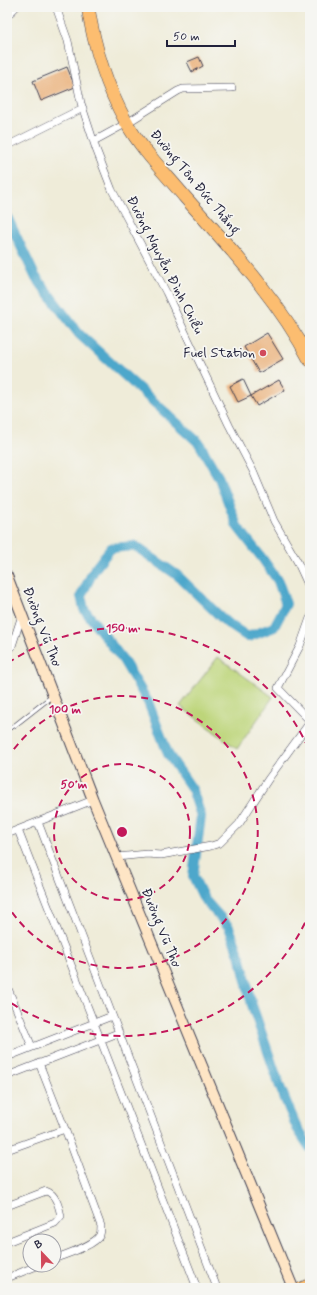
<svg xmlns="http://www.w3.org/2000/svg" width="317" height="1295" font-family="Mynerve,sans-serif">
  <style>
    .pitch { fill: #bdd57a; stroke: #707c5a }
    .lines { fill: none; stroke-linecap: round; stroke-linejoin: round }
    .canal { stroke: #4da7cb; stroke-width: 10 }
    .building { fill: #eaaf77 }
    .lane-casing { stroke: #414053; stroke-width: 5 }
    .street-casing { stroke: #414053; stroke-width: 8 }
    .secondary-casing { stroke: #414053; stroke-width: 12 }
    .primary-casing { stroke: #414053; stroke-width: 12 }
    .highway-casing { stroke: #414053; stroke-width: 14 }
    .lane { stroke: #fff; stroke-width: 3.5 }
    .street { stroke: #fff; stroke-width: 7 }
    .secondary { stroke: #fee5c5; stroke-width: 10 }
    .primary { stroke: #fcbd6f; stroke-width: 11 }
    .highway { stroke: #fcbd6f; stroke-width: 13 }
    .ring { fill: none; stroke: #c2185b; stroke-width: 2; stroke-dasharray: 7 5 }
    .poi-dot { fill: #d1495b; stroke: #f6f6f2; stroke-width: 1.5 }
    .labels { text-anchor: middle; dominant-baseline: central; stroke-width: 3.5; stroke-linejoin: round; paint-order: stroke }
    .street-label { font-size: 14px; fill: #22223b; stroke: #f6f6f2 }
    .poi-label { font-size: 14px; fill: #22223b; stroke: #f6f6f2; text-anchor: end }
    .centre { fill: #c2185b; stroke: #f6f6f2; stroke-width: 2 }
    .ring-label { font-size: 12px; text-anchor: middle; font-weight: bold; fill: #c2185b; stroke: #f6f6f2; stroke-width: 3.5; stroke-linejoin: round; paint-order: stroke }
  </style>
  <rect width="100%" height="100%" fill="#f6f6f2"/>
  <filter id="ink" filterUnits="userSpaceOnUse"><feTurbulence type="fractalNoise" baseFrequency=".025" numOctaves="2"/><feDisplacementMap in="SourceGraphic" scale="8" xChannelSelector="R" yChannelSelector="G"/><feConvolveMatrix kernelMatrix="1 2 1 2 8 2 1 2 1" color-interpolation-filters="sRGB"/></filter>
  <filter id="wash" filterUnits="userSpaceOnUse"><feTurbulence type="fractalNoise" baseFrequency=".012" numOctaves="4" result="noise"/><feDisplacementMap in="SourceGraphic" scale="16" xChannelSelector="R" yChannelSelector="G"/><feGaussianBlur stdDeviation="0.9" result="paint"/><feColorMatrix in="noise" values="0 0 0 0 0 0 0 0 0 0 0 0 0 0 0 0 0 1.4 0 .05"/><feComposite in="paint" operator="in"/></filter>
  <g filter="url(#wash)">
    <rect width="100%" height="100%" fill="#efecd9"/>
    <path class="pitch" d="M 218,657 L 273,697 L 237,749 L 180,706 Z"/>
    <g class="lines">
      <path class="canal" d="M 7,217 L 35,276 L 79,334 L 199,443 L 219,478 L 237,526 L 262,558 L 278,581 L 286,604 L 274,627 L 248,637 L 227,623 L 177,575 L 135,546 L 111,548 L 94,570 L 81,596 L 84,609 L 123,660 L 148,702 L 168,754 L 192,789 L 201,816 L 193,876 L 204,899 L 229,927 L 241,960 L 252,1005 L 280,1087 L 297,1128 L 310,1148"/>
    </g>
    <g id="blocks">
      <path class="building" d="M 199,57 L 203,66 L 192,72 L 187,62 Z
        M 67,67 L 75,87 L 41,101 L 33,81 Z
        M 267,333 L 283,359 L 259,373 L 244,347 Z
        M 243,379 L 251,396 L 238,402 L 230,386 Z
        M 279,380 L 285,390 L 257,406 L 251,396 Z"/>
    </g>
  </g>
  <g filter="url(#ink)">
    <use href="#blocks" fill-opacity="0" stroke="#414053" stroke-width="1"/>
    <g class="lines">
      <defs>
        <path id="lane" d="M 7,729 L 14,726 L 51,697"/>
        <path id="street" d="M 56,7 L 68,41 L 81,103 L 96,149 L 112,190 L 166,292 L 229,425 L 253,471 L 274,521 L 297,561 L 310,589
          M 7,16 L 16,7
          M 94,141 L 127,123 L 178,91 L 183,89 L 232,88
          M 7,146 L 83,108
          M 310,618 L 300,646 L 278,688 L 310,721
          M 7,650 L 12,646 L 22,615
          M 38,822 L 217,1288
          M 18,830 L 94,1023 L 197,1288
          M 7,834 L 93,800
          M 117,857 L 147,854 L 161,855 L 211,846 L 220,843 L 239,824 L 269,778 L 310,722
          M 7,986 L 32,1047
          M 7,1057 L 112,1016
          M 39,1063 L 65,1129
          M 7,1076 L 118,1033
          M 7,1150 L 65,1129 L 101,1226 C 101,1229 101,1232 100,1235 C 94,1246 66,1254 54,1259
          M 7,1206 L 46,1191 C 56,1194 59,1207 61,1216 L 55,1223 L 7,1242
          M 7,1278 L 39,1265"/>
        <path id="secondary" d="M 7,576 L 93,800 L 293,1288"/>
        <path id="primary" d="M 301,1288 L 310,1284"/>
        <path id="highway" d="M 88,7 C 94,46 107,87 126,122 C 141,149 164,172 184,196 C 229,247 278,299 310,360"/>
      </defs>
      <use href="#lane" class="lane-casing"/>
      <use href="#street" class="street-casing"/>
      <use href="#secondary" class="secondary-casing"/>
      <use href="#primary" class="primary-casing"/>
      <use href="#highway" class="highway-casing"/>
      <use href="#lane" class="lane"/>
      <use href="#street" class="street"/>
      <use href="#secondary" class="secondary"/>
      <use href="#primary" class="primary"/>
      <use href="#highway" class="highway"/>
    </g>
  </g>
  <g class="ring">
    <circle cx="122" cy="832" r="68"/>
    <path d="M7 759A136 136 0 1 1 7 905"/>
    <path d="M310 912A204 204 0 0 1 8 1001M8 663A204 204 0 0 1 310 752"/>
  </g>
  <circle class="poi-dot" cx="263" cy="353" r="4"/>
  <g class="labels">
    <g class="street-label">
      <text transform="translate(195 182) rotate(50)">Đường Tôn Đức Thắng</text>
      <text transform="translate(165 265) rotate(63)">Đường Nguyễn Đình Chiểu</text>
      <text transform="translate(42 627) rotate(69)">Đường Vũ Thơ</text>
      <text transform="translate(161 928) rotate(68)">Đường Vũ Thơ</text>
    </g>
    <g class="poi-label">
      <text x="255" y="353">Fuel Station</text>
    </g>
  </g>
  <circle cx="122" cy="832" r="6" class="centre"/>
  <g class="ring-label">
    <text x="122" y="632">150 m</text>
    <text x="65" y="713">100 m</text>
    <text x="74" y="788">50 m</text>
  </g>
  <rect width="317" height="1295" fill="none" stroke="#f6f6f2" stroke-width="24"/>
  <g transform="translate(42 1253) rotate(338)"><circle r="19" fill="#f6f6f2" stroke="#a1a1a9"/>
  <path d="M0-3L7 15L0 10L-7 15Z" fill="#d1495b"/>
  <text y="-6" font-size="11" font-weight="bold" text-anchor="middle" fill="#22223b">B</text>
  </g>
  <path d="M167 40v6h68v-6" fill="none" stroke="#22223b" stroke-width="2"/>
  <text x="173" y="40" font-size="12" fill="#22223b" stroke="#f6f6f2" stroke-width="3" paint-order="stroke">50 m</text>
</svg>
